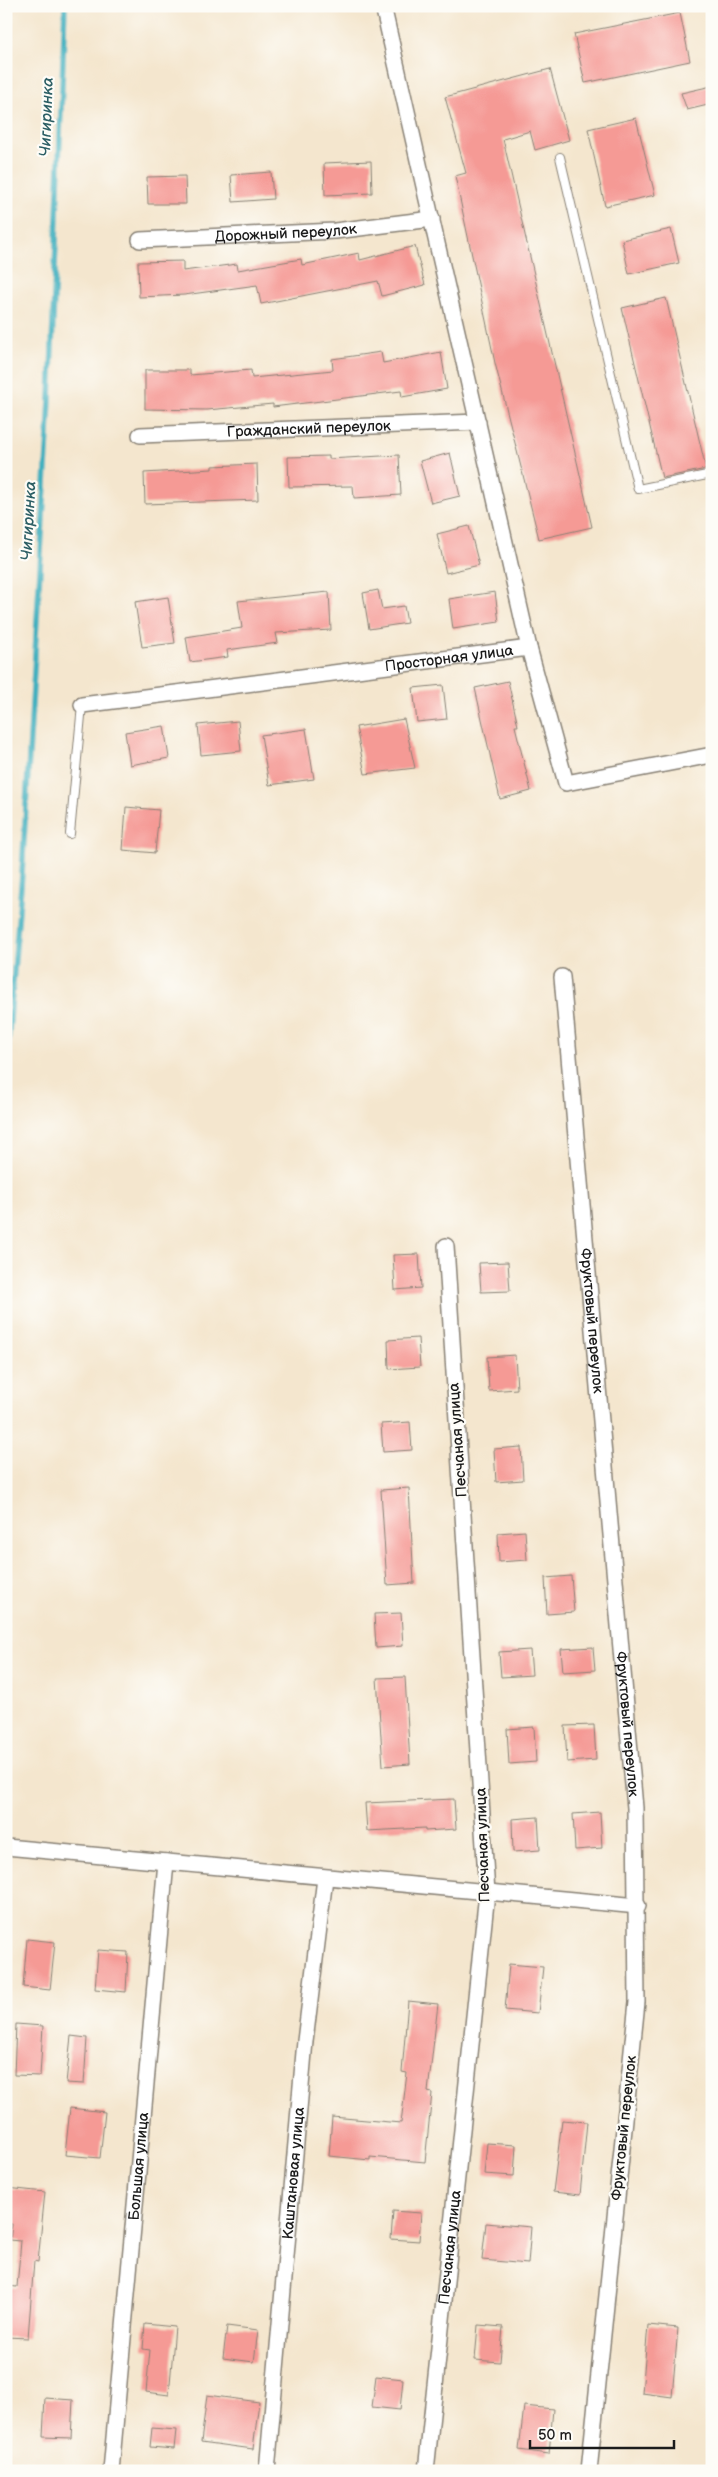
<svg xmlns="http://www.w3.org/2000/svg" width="718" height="2477" font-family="'Balsamiq Sans',sans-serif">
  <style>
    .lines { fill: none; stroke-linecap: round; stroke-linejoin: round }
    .stream { stroke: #42b0bf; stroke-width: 5.5 }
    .building { fill: #f59a95 }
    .service-casing { stroke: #888175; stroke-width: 10 }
    .minor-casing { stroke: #888175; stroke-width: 18 }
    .service { stroke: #fff; stroke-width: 8 }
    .minor { stroke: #fff; stroke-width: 15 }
    .labels { text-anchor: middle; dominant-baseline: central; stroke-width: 4.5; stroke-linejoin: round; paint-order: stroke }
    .street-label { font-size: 15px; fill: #1c1c1c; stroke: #fdfcf7 }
    .water-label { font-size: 16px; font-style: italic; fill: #2d5f65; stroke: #fdfcf7 }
  </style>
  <rect width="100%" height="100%" fill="#fdfcf7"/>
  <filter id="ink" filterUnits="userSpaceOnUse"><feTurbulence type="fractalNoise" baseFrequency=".02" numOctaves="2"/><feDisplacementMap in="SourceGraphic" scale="10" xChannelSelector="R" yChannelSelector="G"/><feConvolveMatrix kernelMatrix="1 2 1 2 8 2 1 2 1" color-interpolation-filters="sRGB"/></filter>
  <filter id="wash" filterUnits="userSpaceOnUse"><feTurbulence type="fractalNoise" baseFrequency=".0096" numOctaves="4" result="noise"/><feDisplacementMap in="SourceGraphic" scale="20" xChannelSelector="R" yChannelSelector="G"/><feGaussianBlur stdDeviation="1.12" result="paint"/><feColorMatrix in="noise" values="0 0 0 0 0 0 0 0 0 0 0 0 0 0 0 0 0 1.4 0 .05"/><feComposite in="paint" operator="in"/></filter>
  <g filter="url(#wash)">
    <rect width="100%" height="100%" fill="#f4e6ce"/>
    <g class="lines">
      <path class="stream" d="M 6,1067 L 22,874 L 50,400 L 65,6"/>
    </g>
    <g id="blocks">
      <path class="building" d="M 680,13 L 690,61 L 585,83 L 574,34 Z
        M 550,69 L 569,140 L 535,150 L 530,131 L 503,139 L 592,527 L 539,539 L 495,363 L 455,176 L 466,173 L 445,97 Z
        M 712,86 L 712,104 L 687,110 L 681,93 Z
        M 636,118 L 655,195 L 605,206 L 588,129 Z
        M 371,161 L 372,193 L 325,195 L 324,163 Z
        M 271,172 L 273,199 L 233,202 L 231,175 Z
        M 185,176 L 186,204 L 148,204 L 147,177 Z
        M 671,229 L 679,263 L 629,274 L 622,240 Z
        M 415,246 L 425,285 L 382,296 L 378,281 L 261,304 L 257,285 L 184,295 L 139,297 L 138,262 L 183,261 L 183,271 L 237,264 L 238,270 L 301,259 L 302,265 L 359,253 L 360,260 Z
        M 666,298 L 706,469 L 662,478 L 622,308 Z
        M 381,352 L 383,363 L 441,352 L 447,389 L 402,397 L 401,391 L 273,407 L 273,404 L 207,410 L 145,409 L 145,370 L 190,370 L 190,375 L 251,370 L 252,378 L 333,370 L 332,359 Z
        M 450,453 L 460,496 L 431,503 L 420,461 Z
        M 399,455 L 401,495 L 354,498 L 353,486 L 289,487 L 288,457 L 329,456 L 329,459 Z
        M 257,464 L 258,500 L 145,504 L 144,473 L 212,469 L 212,466 Z
        M 469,526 L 479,565 L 446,573 L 437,534 Z
        M 378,590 L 382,609 L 404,606 L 407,623 L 369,629 L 363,593 Z
        M 329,592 L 331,630 L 276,633 L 278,643 L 227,650 L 228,657 L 190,662 L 186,637 L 242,628 L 238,601 Z
        M 495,592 L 499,622 L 453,629 L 449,599 Z
        M 168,597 L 175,643 L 142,647 L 135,602 Z
        M 508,681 L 518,726 L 515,726 L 531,791 L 500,799 L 475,688 Z
        M 443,685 L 447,719 L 417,722 L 413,688 Z
        M 404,719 L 415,768 L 365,774 L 356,727 Z
        M 238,721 L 241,751 L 201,755 L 198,725 Z
        M 164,726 L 169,758 L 130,765 L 125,732 Z
        M 306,729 L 314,779 L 269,785 L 261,735 Z
        M 126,807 L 159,810 L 155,853 L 123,850 Z
        M 419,1254 L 421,1288 L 395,1290 L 393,1255 Z
        M 508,1262 L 510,1291 L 481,1292 L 479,1263 Z
        M 418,1338 L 420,1367 L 389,1369 L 388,1340 Z
        M 515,1355 L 517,1389 L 489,1391 L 487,1357 Z
        M 410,1422 L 412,1450 L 383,1452 L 381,1424 Z
        M 521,1447 L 523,1480 L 496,1482 L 494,1449 Z
        M 409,1488 L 414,1583 L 387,1585 L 381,1490 Z
        M 525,1531 L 527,1560 L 499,1562 L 498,1533 Z
        M 571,1576 L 574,1612 L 547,1614 L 545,1578 Z
        M 401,1613 L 403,1646 L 376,1648 L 374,1614 Z
        M 593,1647 L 595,1670 L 563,1672 L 561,1649 Z
        M 530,1650 L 532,1675 L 501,1677 L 499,1652 Z
        M 405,1677 L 410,1764 L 383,1766 L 377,1678 Z
        M 594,1725 L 596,1760 L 567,1762 L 565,1726 Z
        M 534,1727 L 536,1762 L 509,1764 L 507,1729 Z
        M 454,1799 L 456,1829 L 425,1831 L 425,1828 L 367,1831 L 365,1803 Z
        M 600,1812 L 602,1848 L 575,1850 L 573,1814 Z
        M 538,1817 L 540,1850 L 513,1852 L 512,1819 Z
        M 27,1939 L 55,1942 L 50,1990 L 23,1987 Z
        M 98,1950 L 128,1952 L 126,1992 L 95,1989 Z
        M 509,1964 L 543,1967 L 538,2013 L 505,2010 Z
        M 408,2001 L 438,2004 L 428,2092 L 432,2093 L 425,2162 L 370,2157 L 370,2160 L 329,2156 L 332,2117 L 401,2123 L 407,2073 L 402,2072 Z
        M 16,2024 L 43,2026 L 40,2076 L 14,2075 Z
        M 71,2036 L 87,2038 L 84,2084 L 66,2083 Z
        M 70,2108 L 105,2112 L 100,2158 L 65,2155 Z
        M 562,2120 L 587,2122 L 580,2195 L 553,2192 Z
        M 487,2143 L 516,2145 L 514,2176 L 484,2174 Z
        M 7,2188 L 45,2192 L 38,2262 L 34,2261 L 28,2338 L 6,2337 L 7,2286 L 17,2287 L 21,2241 L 10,2240 L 12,2224 L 6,2224 Z
        M 393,2211 L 421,2213 L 419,2241 L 391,2239 Z
        M 486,2223 L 531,2227 L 528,2264 L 482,2260 Z
        M 145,2324 L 175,2327 L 169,2395 L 146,2392 L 150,2350 L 143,2349 Z
        M 478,2325 L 503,2327 L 500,2362 L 475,2360 Z
        M 648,2325 L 678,2328 L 672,2397 L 642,2393 Z
        M 227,2326 L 258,2330 L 254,2362 L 223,2358 Z
        M 376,2376 L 403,2379 L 400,2410 L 372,2407 Z
        M 207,2395 L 259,2402 L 253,2449 L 201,2442 Z
        M 45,2398 L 73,2400 L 71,2438 L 43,2437 Z
        M 524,2406 L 553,2409 L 549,2454 L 519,2450 Z
        M 152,2428 L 176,2430 L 174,2449 L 150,2447 Z"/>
    </g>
  </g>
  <g filter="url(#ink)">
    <use href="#blocks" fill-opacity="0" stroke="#888175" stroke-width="1"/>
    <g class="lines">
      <defs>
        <path id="service" d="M 560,157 L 638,489 L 712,474
          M 70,834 L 82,705"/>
        <g id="minor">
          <path d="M 383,6 L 529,648 L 566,783 L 712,755"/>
          <path id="s1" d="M 140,240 L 335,231 L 432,219"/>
          <path id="s2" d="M 140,435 L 478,422"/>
          <path id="s3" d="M 82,705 L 529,648"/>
          <path id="s4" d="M 562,977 L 635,1808 L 637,2002 L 589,2471"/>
          <path d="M 6,1847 L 638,1906"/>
          <path id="s5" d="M 111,2471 L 166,1862"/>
          <path id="s6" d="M 267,2471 L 305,2041 L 325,1878"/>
          <path id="s7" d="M 426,2471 L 487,1893 L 446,1246"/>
        </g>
      </defs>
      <use href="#service" class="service-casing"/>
      <use href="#minor" class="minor-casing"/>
      <use href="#service" class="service"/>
      <use href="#minor" class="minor"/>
    </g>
  </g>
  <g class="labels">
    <g class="street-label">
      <text stroke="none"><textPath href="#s1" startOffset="146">Дорожный переулок</textPath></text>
      <text stroke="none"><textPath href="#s2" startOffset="169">Гражданский переулок</textPath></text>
      <text stroke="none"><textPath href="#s3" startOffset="370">Просторная улица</textPath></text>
      <text stroke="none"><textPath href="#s4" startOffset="345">Фруктовый переулок</textPath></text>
      <text transform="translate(458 1440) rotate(-94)">Песчаная улица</text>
      <text stroke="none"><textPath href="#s4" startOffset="750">Фруктовый переулок</textPath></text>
      <text transform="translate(483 1845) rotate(-92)">Песчаная улица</text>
      <text transform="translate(624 2128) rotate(-84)">Фруктовый переулок</text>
      <text stroke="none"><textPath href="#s5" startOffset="306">Большая улица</textPath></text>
      <text stroke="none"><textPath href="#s6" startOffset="299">Каштановая улица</textPath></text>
      <text stroke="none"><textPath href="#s7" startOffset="225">Песчаная улица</textPath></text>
    </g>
    <g class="water-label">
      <text transform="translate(47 117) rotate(-88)">Чигиринка</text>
      <text transform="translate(29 521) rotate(-87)">Чигиринка</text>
    </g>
  </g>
  <rect width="718" height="2477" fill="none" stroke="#fdfcf7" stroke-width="25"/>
  <path d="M530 2440v8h144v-8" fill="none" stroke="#1c1c1c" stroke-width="2.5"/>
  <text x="538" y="2440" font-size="15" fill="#1c1c1c" stroke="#fdfcf7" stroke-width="4" paint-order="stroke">50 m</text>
</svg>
